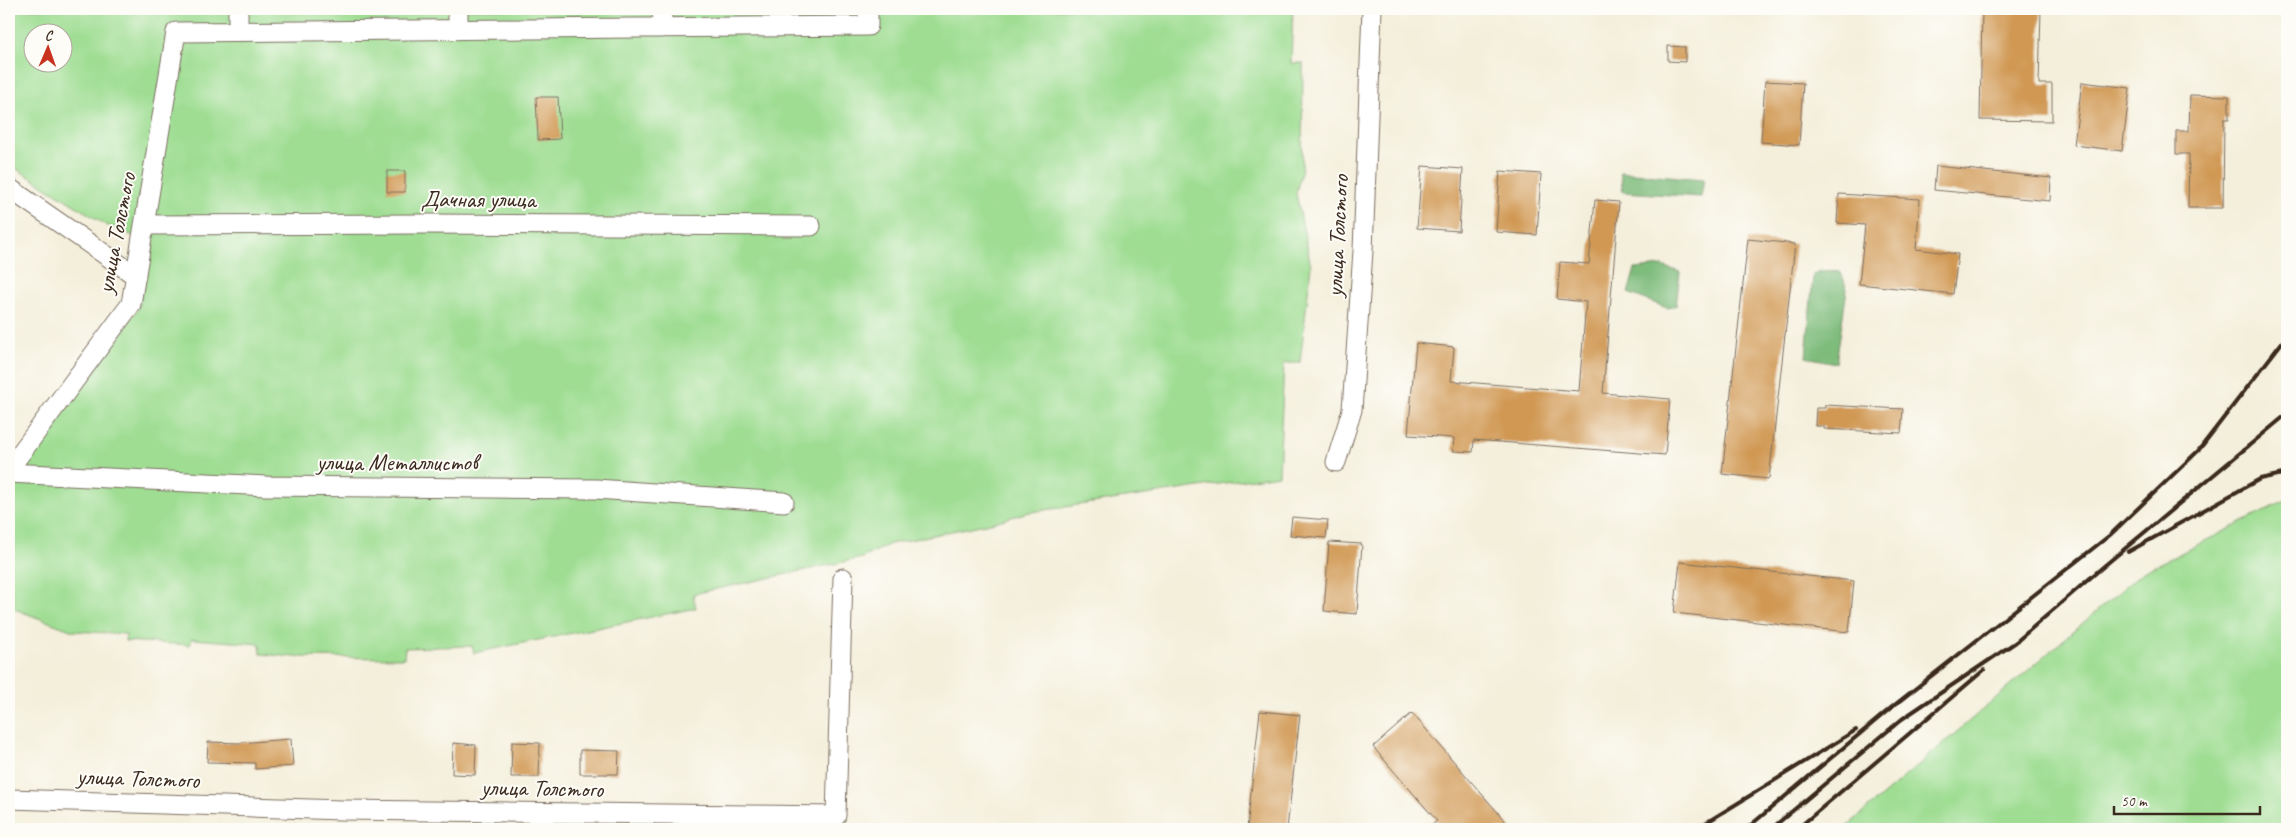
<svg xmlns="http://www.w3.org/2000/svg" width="2296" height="838" font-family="Caveat,sans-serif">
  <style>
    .green { fill: #9edd92; stroke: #6c8458; fill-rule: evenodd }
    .forest { fill: #7ebc7c; stroke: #5c734d }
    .building { fill: #d09853 }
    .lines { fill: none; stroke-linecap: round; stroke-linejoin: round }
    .street-casing { stroke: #7c6f60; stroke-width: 21 }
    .street { stroke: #fff; stroke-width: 19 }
    .rail { stroke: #3b2a1e; stroke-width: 4 }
    .labels { text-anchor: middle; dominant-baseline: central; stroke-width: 4; stroke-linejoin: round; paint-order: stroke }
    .street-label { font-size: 24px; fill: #3b2a1e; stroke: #fdfcf7 }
  </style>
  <rect width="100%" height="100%" fill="#fdfcf7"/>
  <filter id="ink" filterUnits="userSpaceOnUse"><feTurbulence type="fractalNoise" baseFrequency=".02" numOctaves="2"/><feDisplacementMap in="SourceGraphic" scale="10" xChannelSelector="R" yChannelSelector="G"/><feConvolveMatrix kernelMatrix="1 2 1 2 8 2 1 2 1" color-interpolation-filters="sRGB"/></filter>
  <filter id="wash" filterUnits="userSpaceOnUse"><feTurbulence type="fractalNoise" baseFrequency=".0096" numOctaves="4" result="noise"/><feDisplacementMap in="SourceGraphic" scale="20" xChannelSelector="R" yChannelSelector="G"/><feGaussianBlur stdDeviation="1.12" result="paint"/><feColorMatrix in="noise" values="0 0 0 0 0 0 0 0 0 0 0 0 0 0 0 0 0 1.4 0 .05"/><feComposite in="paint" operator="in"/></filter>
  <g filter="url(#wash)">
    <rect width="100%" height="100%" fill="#f4efdb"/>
    <path class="green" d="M 9,9 L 1293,9 L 1291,63 L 1303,63 L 1302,168 L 1296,193 L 1311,266 L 1300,363 L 1284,363 L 1279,475 L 1025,513 L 995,522 L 890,544 L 862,558 L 693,594 L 696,608 L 474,653 L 472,646 L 405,648 L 404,658 L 294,657 L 261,654 L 260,644 L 192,639 L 190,645 L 125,641 L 126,634 L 73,631 L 9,607 L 9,490 L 19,482 L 24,463 L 138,309 L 154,244 L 106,225 L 9,164 ZM 32,32 L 62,32 L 62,62 L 32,62 Z
      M 2287,500 L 2287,829 L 1844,829 L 2141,573 Z"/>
    <path class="forest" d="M 1620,172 L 1704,179 L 1701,197 L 1623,192 Z
      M 1662,266 L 1680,272 L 1676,306 L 1667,308 L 1628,293 L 1635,269 Z
      M 1820,271 L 1841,272 L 1847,289 L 1836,363 L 1806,357 L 1813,275 Z"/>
    <g id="blocks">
      <path class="building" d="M 1982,9 L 2041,9 L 2039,84 L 2052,84 L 2052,121 L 1980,120 Z
        M 1668,46 L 1685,47 L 1685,62 L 1668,61 Z
        M 1765,81 L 1803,83 L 1799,145 L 1761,142 Z
        M 2082,82 L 2130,88 L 2122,151 L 2074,145 Z
        M 2190,95 L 2229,96 L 2229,119 L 2224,119 L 2223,208 L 2188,208 L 2189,154 L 2176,154 L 2176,131 L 2189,131 Z
        M 536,97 L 558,97 L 560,139 L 538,140 Z
        M 1422,166 L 1463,169 L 1459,231 L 1417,228 Z
        M 1936,166 L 2051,178 L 2050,201 L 1934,190 Z
        M 387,171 L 405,171 L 405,192 L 387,192 Z
        M 1500,171 L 1541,174 L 1537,235 L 1496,232 Z
        M 1839,194 L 1920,199 L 1916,249 L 1958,254 L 1953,294 L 1859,284 L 1865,225 L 1837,223 Z
        M 1595,200 L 1619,202 L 1603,393 L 1670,399 L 1665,455 L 1474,440 L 1473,452 L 1453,451 L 1454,438 L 1408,435 L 1416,343 L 1454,347 L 1451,381 L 1579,391 L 1586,302 L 1557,299 L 1560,262 L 1589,264 Z
        M 1748,239 L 1795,244 L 1769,479 L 1722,474 Z
        M 1825,405 L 1903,409 L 1901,433 L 1824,429 L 1824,426 L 1815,426 L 1816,408 L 1825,408 Z
        M 1292,517 L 1328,520 L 1326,538 L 1290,535 Z
        M 1329,542 L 1362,544 L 1357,614 L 1324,611 Z
        M 1680,562 L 1854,581 L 1849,632 L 1674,613 Z
        M 1260,711 L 1300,715 L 1287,829 L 1247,829 Z
        M 1412,713 L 1512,829 L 1427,829 L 1437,821 L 1373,747 Z
        M 291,739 L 293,766 L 255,769 L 255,763 L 207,762 L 208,742 L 239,743 Z
        M 512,742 L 540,743 L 539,777 L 511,777 Z
        M 453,743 L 476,745 L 475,775 L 452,774 Z
        M 580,750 L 619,751 L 618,774 L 580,774 Z"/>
    </g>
  </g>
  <g filter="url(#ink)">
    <use href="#blocks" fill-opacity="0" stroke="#7c6f60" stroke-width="1"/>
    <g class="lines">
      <defs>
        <path id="street" d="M 238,9 L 238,31
          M 458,9 L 458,30
          M 662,9 L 662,28
          M 9,188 L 136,276
          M 144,225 L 422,224 L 811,226
          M 1336,462 L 1352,410 L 1363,251 L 1372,9
          M 9,469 L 131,304 L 176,32 L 868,26 L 868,9
          M 9,473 L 266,486 L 596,489 L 784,502
          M 9,799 L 342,810 L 836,816 L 843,578"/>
      </defs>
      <use href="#street" class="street-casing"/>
      <use href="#street" class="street"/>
      <path class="rail" d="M 2128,552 L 2260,479 L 2287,473
        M 1696,829 L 1856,730
        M 1746,829 L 1892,707 L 2110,535 L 2198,451 L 2287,336
        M 1771,829 L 1902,719 L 2016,642 L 2104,566 L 2287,414
        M 1797,829 L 1984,670"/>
    </g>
  </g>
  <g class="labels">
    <g class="street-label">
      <text x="478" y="199">Дачная улица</text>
      <text transform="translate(116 233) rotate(-79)">улица Толстого</text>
      <text transform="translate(1337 236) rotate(-87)">улица Толстого</text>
      <text x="397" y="462">улица Металлистов</text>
      <text transform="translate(138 778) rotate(2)">улица Толстого</text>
      <text transform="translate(542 788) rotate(1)">улица Толстого</text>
    </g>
  </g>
  <rect width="2296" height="838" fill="none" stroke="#fdfcf7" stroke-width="30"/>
  <g transform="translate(48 48) rotate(2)"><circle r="24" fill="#fdfcf7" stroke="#afa8a0"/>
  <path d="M0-4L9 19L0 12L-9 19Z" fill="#c8321e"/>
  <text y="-8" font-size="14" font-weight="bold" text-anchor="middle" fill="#3b2a1e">С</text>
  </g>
  <path d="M2114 806v8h146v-8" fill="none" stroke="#3b2a1e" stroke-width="2.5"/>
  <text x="2121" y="806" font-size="15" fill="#3b2a1e" stroke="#fdfcf7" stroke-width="4" paint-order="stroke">50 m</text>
</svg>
